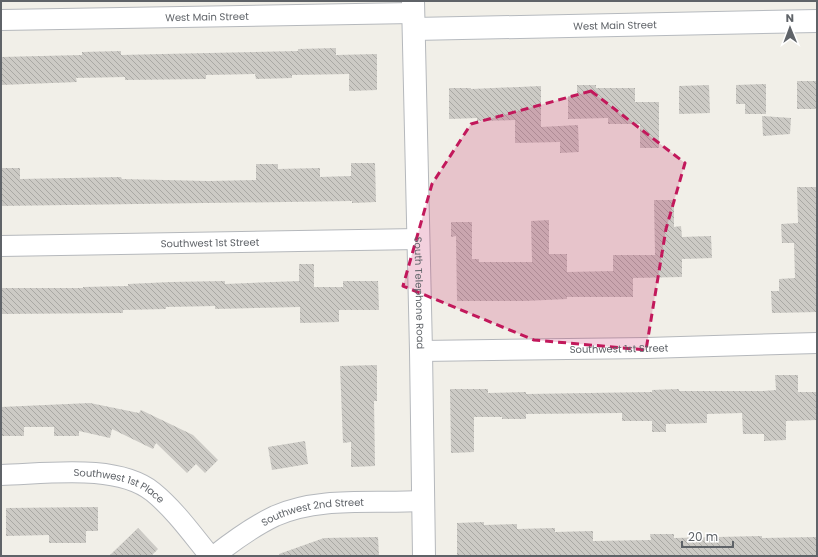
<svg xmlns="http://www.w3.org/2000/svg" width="818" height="557" font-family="Poppins,sans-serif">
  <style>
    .building { fill: url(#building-back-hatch) }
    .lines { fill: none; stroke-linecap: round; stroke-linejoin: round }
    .minor-casing { stroke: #b5b8bc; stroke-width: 22 }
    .tertiary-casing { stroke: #b5b8bc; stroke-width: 24 }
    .secondary-casing { stroke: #b6babf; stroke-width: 24 }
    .minor { stroke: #fff; stroke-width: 20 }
    .tertiary { stroke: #fff; stroke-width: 22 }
    .secondary { stroke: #fff; stroke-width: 22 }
    .marked { fill: #c2185b; fill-opacity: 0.2; stroke: #c2185b; stroke-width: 3; stroke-dasharray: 8 5; stroke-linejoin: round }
    .labels { text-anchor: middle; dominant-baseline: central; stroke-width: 3; stroke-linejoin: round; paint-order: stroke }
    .street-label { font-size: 10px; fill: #5f6368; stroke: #fff }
  </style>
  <defs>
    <pattern id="building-back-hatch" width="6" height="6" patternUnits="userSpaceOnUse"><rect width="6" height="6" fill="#cccac5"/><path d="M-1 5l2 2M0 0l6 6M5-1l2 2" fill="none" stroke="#a9a8a4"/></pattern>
  </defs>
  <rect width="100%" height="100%" fill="#f1efe8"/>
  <path class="building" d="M 336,48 L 336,55 L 377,54 L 377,90 L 349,91 L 349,74 L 292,75 L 292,78 L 256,79 L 255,74 L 206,75 L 206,79 L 125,80 L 125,77 L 76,78 L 77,82 L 1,85 L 1,57 L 82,55 L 82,52 L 121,51 L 121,55 L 163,54 L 298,51 L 298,49 Z
    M 797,81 L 817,81 L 817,109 L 797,109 Z
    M 766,84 L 766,114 L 745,114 L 745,104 L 736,104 L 736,85 Z
    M 577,85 L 596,85 L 596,88 L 635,88 L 635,102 L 659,102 L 659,148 L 640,148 L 640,124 L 608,124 L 608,118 L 568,119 L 568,96 L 577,96 Z
    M 709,85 L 710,113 L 679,114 L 679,86 Z
    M 541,86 L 541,127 L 578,125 L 579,152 L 560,153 L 560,142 L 515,143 L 515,120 L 477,121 L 477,118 L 449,119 L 449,88 L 471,88 L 471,89 Z
    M 762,116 L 791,118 L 790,134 L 763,136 Z
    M 351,163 L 375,163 L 376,202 L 352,203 L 352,201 L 1,206 L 1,168 L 20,168 L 20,179 L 121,177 L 122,179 L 208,181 L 256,180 L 256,164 L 278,164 L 278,169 L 320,168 L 320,177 L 351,176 Z
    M 797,187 L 817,187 L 817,312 L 772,313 L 771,291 L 779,291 L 779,279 L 795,278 L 794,243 L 782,243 L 781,224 L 798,223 Z
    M 654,200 L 674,200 L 674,227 L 681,226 L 682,237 L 711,236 L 712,258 L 682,259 L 682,277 L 633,278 L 633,297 L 567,297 L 567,299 L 525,301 L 457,301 L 456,236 L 451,237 L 451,222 L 472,222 L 472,259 L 479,259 L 479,262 L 532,262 L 531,221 L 549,220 L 549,254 L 567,254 L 567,272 L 613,271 L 613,255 L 655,255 Z
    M 299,264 L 314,264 L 314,287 L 343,287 L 343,281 L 378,281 L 379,310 L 339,310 L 339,322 L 300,323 L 300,307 L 215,309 L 215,306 L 166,307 L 166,309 L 123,310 L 123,313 L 1,314 L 1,288 L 83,288 L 83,287 L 128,286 L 128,284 L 171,282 L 225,281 L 225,284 L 299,281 Z
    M 377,365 L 377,401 L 374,401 L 375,466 L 351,467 L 351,442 L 343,443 L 340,366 Z
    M 775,375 L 798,375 L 798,392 L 817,392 L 817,420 L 786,421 L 786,440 L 764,441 L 764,434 L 743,434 L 742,413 L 707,414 L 707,423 L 666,424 L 666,432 L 652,432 L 652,421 L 622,421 L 622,413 L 526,414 L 526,419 L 502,419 L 502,417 L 474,417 L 474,452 L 451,453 L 450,389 L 488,389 L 488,393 L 526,392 L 526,394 L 652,392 L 652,390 L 679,389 L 679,391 L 763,391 L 776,390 Z
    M 90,403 L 139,413 L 141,410 L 193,435 L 218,460 L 205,473 L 196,464 L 187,473 L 156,443 L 153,449 L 112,429 L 110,438 L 79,431 L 79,436 L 54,436 L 54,427 L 24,427 L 24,436 L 1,436 L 1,407 Z
    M 305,441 L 308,464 L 272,470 L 268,447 Z
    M 98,507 L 98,531 L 86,531 L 86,543 L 49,543 L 49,535 L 6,536 L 6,508 Z
    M 484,522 L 484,525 L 517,524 L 517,529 L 555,528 L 555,532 L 593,531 L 593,541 L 651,540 L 650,534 L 674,534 L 674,538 L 762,536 L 762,538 L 817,537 L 817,556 L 457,556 L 457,523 Z
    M 138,528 L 158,549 L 151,556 L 109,556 Z
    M 378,537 L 379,556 L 279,556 L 279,554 L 324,538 Z"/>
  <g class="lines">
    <defs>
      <g id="minor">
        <path id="s1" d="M 1,20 L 413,13"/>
        <path id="s2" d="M 1,246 L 418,239"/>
        <path id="s3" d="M 421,351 L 647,348 L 817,343"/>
        <path id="s4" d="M 1,475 C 45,474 117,463 153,492 C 175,510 192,534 210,556"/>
        <path id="s5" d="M 214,556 C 233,541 252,527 275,516 C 320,496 374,504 422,501"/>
      </g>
      <g id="tertiary">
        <path id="s6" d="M 413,1 L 421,351 L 424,556"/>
      </g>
      <g id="secondary">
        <path id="s7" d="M 414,29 L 817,21"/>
      </g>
    </defs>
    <use href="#minor" class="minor-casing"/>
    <use href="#tertiary" class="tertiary-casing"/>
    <use href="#secondary" class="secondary-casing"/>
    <use href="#minor" class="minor"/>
    <use href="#tertiary" class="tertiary"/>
    <use href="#secondary" class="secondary"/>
  </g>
  <path class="marked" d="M 591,91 L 685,163 L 666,229 L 646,350 L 534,340 L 403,286 L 432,184 L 471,124 Z"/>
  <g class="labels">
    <g class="street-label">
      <text stroke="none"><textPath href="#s1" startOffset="206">West Main Street</textPath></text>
      <text stroke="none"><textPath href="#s7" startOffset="201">West Main Street</textPath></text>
      <text stroke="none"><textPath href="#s2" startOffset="209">Southwest 1st Street</textPath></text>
      <text stroke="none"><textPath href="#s6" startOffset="292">South Telephone Road</textPath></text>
      <text stroke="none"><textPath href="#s3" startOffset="198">Southwest 1st Street</textPath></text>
      <text stroke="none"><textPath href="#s4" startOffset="121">Southwest 1st Place</textPath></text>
      <text stroke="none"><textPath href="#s5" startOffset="111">Southwest 2nd Street</textPath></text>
    </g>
  </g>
  <rect width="818" height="557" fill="none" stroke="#5f6368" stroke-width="4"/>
  <g transform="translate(790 28) rotate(359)" stroke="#ffffff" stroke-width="3" paint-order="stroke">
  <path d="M0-3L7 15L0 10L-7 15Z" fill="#5f6368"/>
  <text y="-6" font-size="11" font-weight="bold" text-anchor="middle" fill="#5f6368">N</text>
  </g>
  <path d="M682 541v6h51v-6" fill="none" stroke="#5f6368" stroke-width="2"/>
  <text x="688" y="541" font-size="12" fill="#5f6368" stroke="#ffffff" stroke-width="3" paint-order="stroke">20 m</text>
</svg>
